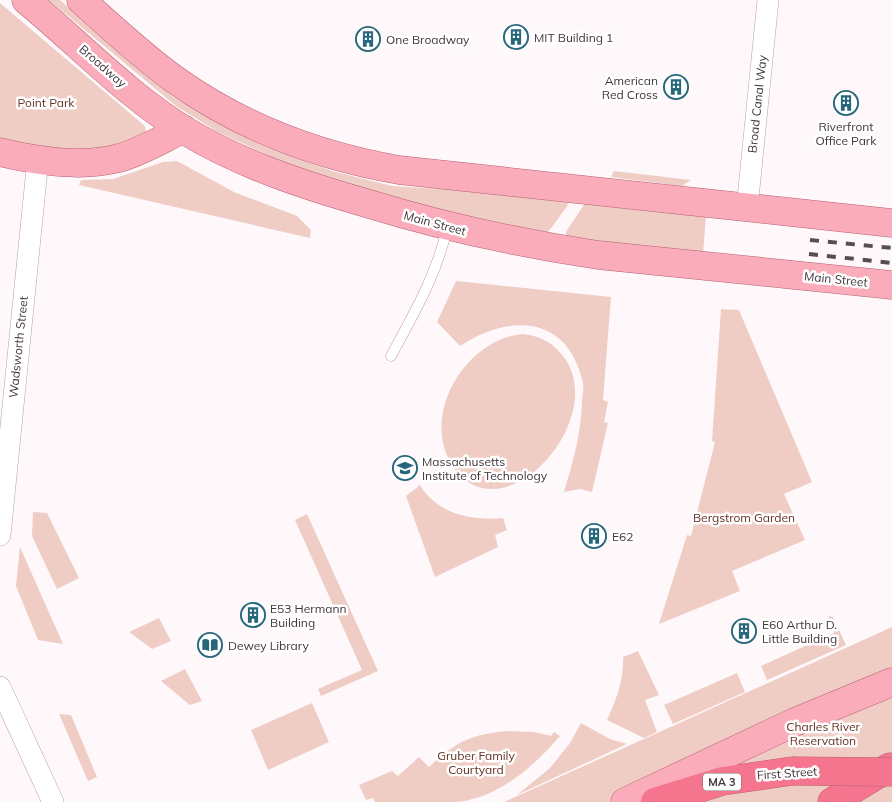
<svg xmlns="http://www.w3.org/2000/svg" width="892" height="802" font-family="Mulish,sans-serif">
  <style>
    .green { fill: #efcdc5 }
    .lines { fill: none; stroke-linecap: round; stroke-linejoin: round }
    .lane-casing { stroke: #b99eac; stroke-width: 11 }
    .street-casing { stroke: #b99eac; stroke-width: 22 }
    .primary-casing { stroke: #b65f71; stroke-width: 29 }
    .highway-casing { stroke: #b65f71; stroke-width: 29 }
    .lane { stroke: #fff; stroke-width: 10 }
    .street { stroke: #fff; stroke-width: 21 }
    .primary { stroke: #faacbb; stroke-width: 28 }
    .highway { stroke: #f6758e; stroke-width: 28 }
    .rail { stroke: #584d53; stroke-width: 4; stroke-dasharray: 9 9; stroke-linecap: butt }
    .highway-bridge-casing { stroke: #b65f71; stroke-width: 29; stroke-linecap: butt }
    .highway-bridge { stroke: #f6758e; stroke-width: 28 }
    .labels { text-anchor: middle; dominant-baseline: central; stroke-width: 5; stroke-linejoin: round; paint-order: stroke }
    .shield { fill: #fff; stroke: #797276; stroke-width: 1 }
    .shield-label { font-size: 11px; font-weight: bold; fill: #40353b }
    .poi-label { font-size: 12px; fill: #40353b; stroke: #fff; text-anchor: start }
    .street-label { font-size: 12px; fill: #40353b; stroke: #fff }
    .park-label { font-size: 12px; fill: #633125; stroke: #fff }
  </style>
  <rect width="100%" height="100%" fill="#fef8fb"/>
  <path class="green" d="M 49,0 L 60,0 L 172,96 L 221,125 L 268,148 L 332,171 L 392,186 L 491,192 L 566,199 L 568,205 L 546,235 L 394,200 L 285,163 L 218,132 L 176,106 Z
    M 0,3 L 145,126 L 146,132 C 112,163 41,146 0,141 Z
    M 177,161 L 234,192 L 297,216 L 311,230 L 310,238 L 79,185 L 81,180 L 113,179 L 163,162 Z
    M 614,171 L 691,180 L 682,186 L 611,177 Z
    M 585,203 L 706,215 L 703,255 L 566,240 L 566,232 Z
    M 456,281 L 611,297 L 603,400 L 608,402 L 604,422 L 608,423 L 592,492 L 580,489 L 564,492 C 573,462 581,434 582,402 C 582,396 584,389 583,383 C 568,315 510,313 460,346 L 437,322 Z
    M 721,309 L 739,310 L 812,482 L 784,494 L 805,540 L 732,571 L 740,591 L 659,624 L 687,535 L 691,536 L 715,442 L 712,441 Z
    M 523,334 C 542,336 555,344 566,360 C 607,425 499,539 452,465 C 420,414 466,339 523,334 Z
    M 420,485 C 437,514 472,521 503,518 L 507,530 L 495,535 L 498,547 L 435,577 L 406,496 Z
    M 33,512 L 47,513 L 79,578 L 57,589 L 32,536 Z
    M 307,514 L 378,671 L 321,696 L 318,689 L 362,670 L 295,520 Z
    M 20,547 L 63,644 L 38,640 L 16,586 Z
    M 828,616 L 833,617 L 846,645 L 767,680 L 761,666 L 834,633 Z
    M 159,618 L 171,641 L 152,649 L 129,632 Z
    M 892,627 L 892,802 L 504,802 Z
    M 638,651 L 659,695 L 645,700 L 657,732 L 644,738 L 607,720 C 616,701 624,679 623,657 Z
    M 185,669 L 202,701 L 190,705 L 161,681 Z
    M 737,673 L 745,692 L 673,724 L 664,705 Z
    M 312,703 L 329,742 L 268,770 L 251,730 Z
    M 59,714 L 71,715 L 97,777 L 88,781 Z
    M 581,723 L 610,739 L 627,744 L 517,795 L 550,768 L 570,743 Z
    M 508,731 L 534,732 L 551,736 L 554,732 L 560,736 C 534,766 501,796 459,802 C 432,802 402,802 375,802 L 373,798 L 366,800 L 359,785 L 392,771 L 398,776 L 419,757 L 429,767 C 456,742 471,734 508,731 Z"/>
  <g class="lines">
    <defs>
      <path id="lane" d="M 391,356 C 413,315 438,273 447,227"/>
      <path id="street" d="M 747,208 L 768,0
        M 0,535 L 38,159
        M 0,687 L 53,802"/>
      <path id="primary" d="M 26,0 C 78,43 126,94 184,130 C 240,164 303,185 366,203 C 444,227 517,243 598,255 L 892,285
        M 81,0 C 111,27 141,55 174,79 C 241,127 318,156 399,170 L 892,223
        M 0,152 C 38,161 81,168 119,158 C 141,152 162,139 183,129
        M 625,802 L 795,722 L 892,682"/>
      <path id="highway" d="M 655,802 L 723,781 L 792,771
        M 832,802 L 890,767"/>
    </defs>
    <use href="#lane" class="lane-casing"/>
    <use href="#street" class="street-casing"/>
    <use href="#primary" class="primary-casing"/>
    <use href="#highway" class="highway-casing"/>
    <use href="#lane" class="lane"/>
    <use href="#street" class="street"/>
    <use href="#primary" class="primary"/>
    <use href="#highway" class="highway"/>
    <path class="rail" d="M 810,240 L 892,248
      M 809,254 L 892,263"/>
    <defs>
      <path id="highway-bridge" d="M 792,771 L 892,772"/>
    </defs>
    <use href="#highway-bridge" class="highway-bridge-casing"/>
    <use href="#highway-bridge" class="highway-bridge"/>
  </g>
  <defs>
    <symbol id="building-ring" viewBox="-11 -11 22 22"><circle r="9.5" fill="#fff" stroke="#26667b" stroke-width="1.5"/><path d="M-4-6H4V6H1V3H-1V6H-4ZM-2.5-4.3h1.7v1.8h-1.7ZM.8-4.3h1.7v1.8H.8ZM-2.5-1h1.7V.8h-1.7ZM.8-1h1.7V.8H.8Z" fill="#26667b"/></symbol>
    <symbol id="university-ring" viewBox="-11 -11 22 22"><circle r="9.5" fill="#fff" stroke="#26667b" stroke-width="1.5"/><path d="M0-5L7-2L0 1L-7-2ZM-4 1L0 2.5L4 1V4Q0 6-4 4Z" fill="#26667b"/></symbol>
    <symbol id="library-ring" viewBox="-11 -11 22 22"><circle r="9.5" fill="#fff" stroke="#26667b" stroke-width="1.5"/><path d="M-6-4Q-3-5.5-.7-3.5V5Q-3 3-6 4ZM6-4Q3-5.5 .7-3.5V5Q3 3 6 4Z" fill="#26667b"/></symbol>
  </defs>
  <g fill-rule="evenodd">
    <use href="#building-ring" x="502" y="23" width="28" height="28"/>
    <use href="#building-ring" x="354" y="25" width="28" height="28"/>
    <use href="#building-ring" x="662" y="73" width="28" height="28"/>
    <use href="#building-ring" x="832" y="89" width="28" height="28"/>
    <use href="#university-ring" x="391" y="454" width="28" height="28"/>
    <use href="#building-ring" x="580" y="522" width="28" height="28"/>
    <use href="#building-ring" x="239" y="601" width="28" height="28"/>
    <use href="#building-ring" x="730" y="617" width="28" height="28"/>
    <use href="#library-ring" x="196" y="631" width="28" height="28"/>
  </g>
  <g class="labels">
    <rect class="shield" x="703" y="773.5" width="38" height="17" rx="4"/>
    <g class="shield-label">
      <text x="722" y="782">MA 3</text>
    </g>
    <g class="poi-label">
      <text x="534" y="37">MIT Building 1</text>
      <text x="386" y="39">One Broadway</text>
      <text x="658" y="80" text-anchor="end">American<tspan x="658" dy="14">Red Cross</tspan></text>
      <text x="846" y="126" text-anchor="middle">Riverfront<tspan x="846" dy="14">Office Park</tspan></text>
      <text x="422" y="461">Massachusetts<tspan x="422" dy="14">Institute of Technology</tspan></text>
      <text x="612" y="536">E62</text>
      <text x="270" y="608">E53 Hermann<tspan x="270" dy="14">Building</tspan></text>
      <text x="762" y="624">E60 Arthur D.<tspan x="762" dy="14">Little Building</tspan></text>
      <text x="228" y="645">Dewey Library</text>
    </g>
    <g class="street-label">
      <text transform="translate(103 66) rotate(41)">Broadway</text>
      <text transform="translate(757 104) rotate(-84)">Broad Canal Way</text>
      <text transform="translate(435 223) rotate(15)">Main Street</text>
      <text transform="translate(836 279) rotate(6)">Main Street</text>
      <text transform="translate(18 347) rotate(-84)">Wadsworth Street</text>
      <text transform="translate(787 773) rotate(-4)">First Street</text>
    </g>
    <g class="park-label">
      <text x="46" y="102">Point Park</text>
      <text x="744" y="517">Bergstrom Garden</text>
      <text x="823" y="726">Charles River<tspan x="823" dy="14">Reservation</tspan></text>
      <text x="476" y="755">Gruber Family<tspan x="476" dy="14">Courtyard</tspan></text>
    </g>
  </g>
</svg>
